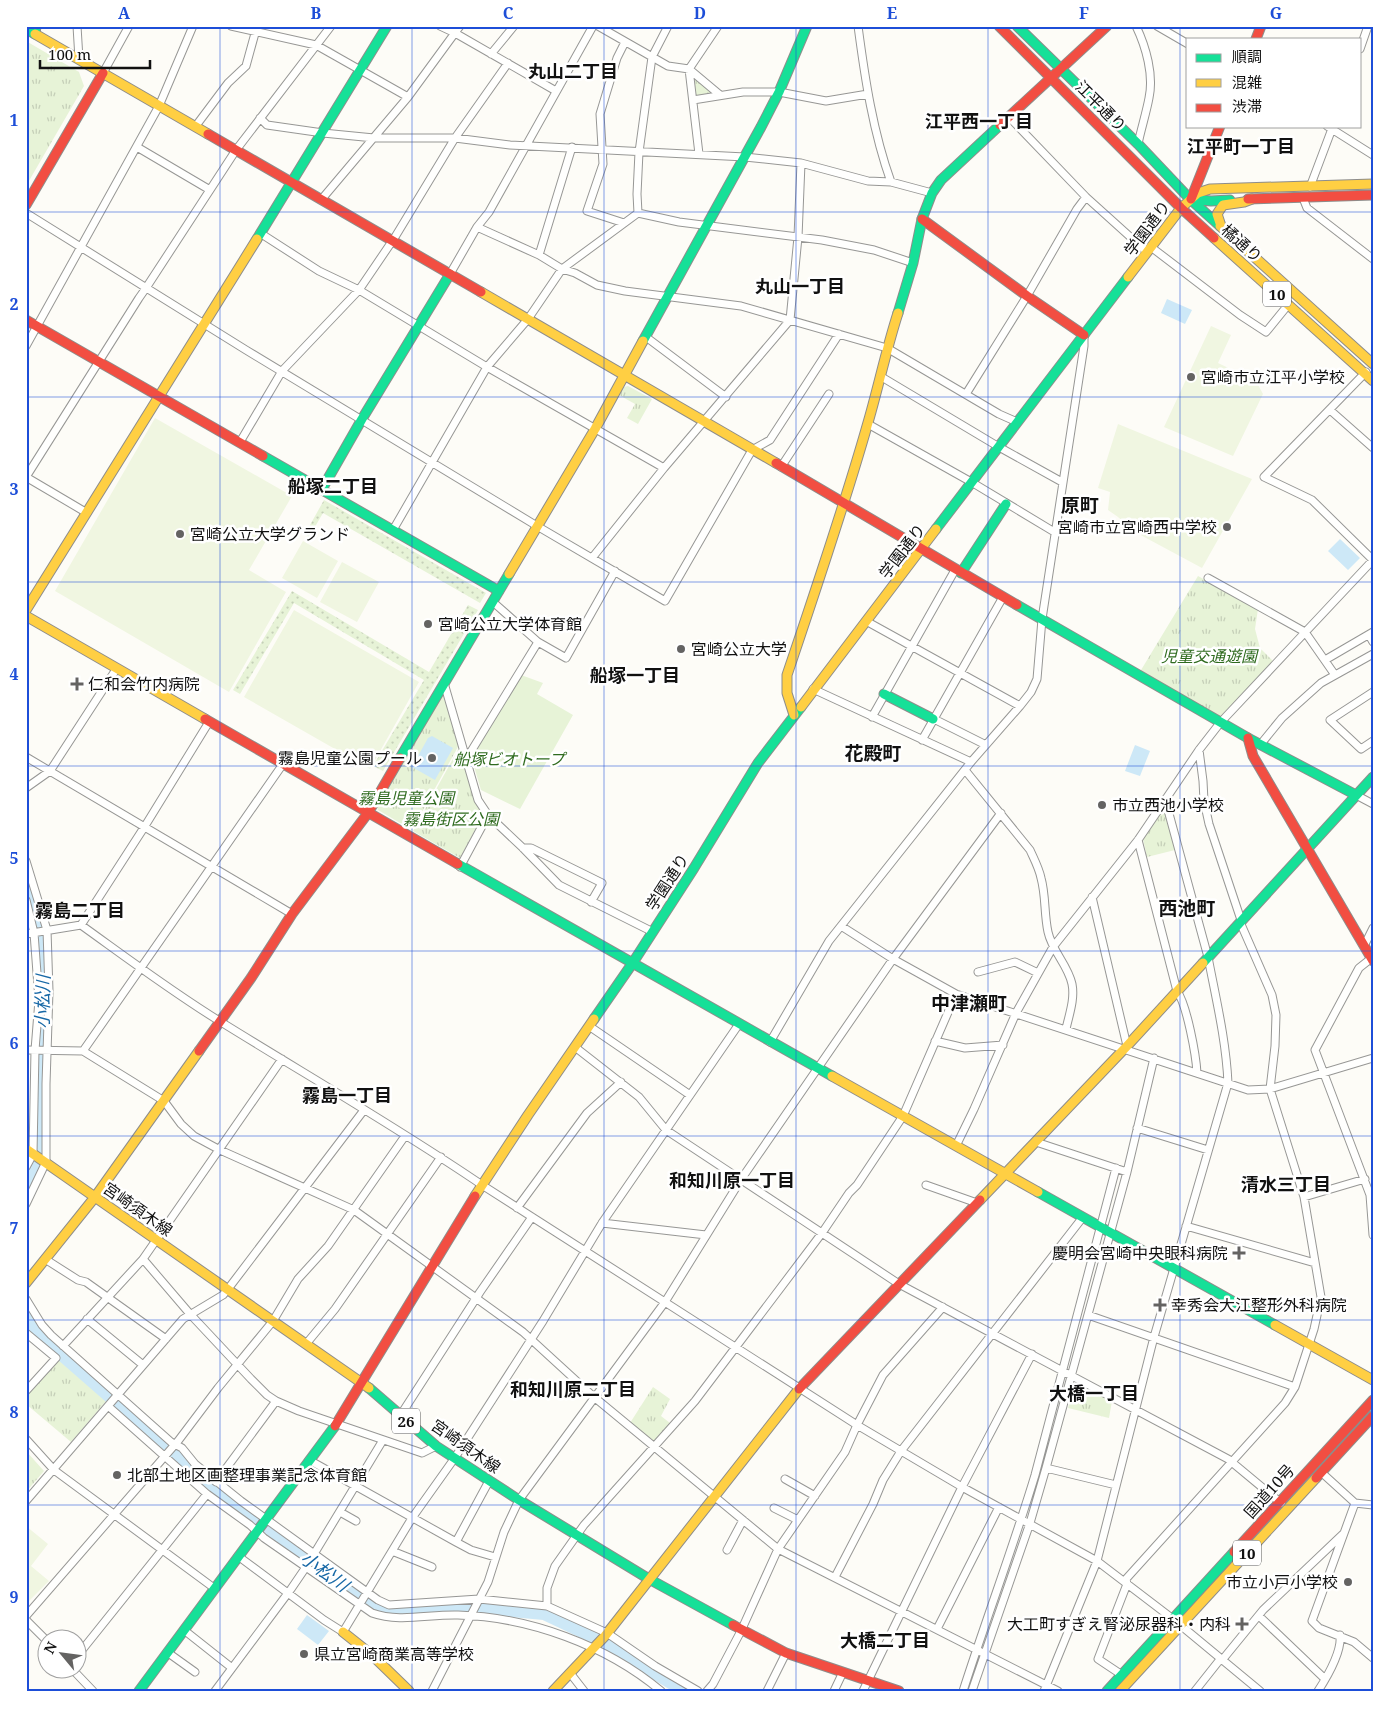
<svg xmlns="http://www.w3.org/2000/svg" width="1399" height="1717" font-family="'Noto Serif','Noto Sans JP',serif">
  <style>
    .grass { fill: url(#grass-dots) }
    .park { fill: url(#park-tufts) }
    .garden { fill: #e7f3d7 }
    .pitch { fill: #f0f6e1 }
    .water { fill: #cde8f7 }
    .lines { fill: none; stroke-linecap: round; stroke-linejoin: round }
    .river { stroke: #cde8f7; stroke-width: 14 }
    .street-casing { stroke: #979795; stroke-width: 9 }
    .fast-casing { stroke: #8e8d8b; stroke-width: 11 }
    .slow-casing { stroke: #8e8d8b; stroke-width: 11 }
    .jam-casing { stroke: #8e8d8b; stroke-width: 11 }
    .street { stroke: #fffffe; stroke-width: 7 }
    .fast { stroke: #16e098; stroke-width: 9 }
    .slow { stroke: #ffcf43; stroke-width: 9 }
    .jam { stroke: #f24e42; stroke-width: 9 }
    .grid { fill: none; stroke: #1d4ed8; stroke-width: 1; stroke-opacity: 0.55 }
    .poi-dot { fill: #646362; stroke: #fff; stroke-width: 2 }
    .labels { text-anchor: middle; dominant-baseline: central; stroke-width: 5; stroke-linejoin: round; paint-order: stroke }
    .shield { fill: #fff; stroke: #585858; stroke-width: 1 }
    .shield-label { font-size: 15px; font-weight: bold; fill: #111 }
    .street-label { font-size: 16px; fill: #111; stroke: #fff }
    .poi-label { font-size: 16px; fill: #111; stroke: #fff; text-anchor: start }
    .park-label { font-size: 16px; font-style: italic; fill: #2f6b1f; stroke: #fff }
    .neighbourhood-label { font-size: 18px; font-weight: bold; fill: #111; stroke: #fff }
    .water-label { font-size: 18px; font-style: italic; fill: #1768a6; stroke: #fff }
    .quarter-label { font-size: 19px; font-weight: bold; fill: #111; stroke: #fff }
    .neatline { fill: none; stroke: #1d4ed8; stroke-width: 2 }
    .grid-label { font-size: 16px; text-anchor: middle; font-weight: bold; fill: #1d4ed8 }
  </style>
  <defs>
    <pattern id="grass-dots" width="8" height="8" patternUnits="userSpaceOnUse" patternTransform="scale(1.25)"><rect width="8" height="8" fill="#e7f3d7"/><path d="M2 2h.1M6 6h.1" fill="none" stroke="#c5cfb8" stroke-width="1.8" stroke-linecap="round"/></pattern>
    <pattern id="park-tufts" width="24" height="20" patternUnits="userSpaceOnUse" patternTransform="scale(1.25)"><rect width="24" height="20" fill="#e7f3d7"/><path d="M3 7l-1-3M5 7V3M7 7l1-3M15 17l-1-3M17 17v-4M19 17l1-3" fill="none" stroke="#c5cfb8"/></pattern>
  </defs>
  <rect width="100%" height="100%" fill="#fdfcf7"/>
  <path class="grass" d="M 324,500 L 486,593 L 480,603 L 323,513 L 309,537 L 305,534 Z
    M 292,591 L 429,672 L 468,605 L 478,610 L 383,771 L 373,766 L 424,680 L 294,603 L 240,694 L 233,690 Z"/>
  <path class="park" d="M 26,41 L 79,72 L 84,86 L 26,186 Z
    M 692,74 L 715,94 L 695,97 Z
    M 628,386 L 652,399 L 638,424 L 627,418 L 635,404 L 619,395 L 624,387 Z
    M 1198,576 L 1258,609 L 1255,629 L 1260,648 L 1273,661 L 1217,721 L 1138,675 Z
    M 441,696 L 445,696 L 459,745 L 412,830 L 378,810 L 377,807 Z
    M 460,746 L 475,800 L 483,815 L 460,858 L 413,831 Z
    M 1163,809 L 1165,809 L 1175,850 L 1147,857 L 1143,839 Z
    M 61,1358 L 107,1400 L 71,1442 L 26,1404 L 26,1396 Z
    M 1077,1383 L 1112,1401 L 1109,1418 L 1068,1408 L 1075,1384 Z
    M 653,1387 L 670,1399 L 661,1416 L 670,1423 L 656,1440 L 652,1440 L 630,1423 Z
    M 26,1451 L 44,1471 L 26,1492 Z"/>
  <path class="garden" d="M 521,675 L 543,683 L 537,694 L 573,715 L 520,809 L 481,790 L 471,756 Z"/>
  <path class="pitch" d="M 1211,326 L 1231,335 L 1218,363 L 1256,381 L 1263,394 L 1233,456 L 1164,427 Z
    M 155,418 L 292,496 L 249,570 L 286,592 L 229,692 L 55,591 Z
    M 1118,424 L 1252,479 L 1202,568 L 1135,532 L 1118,517 L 1108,510 L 1110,492 L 1098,488 Z
    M 303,541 L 338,561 L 317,598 L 282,578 Z
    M 342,562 L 379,582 L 357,622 L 320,602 Z
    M 294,610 L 419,682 L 370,769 L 244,697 Z
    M 26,1526 L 48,1544 L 31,1566 L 49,1581 L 26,1604 Z"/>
  <path class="water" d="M 1167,299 L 1192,310 L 1185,324 L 1161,313 Z
    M 1340,539 L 1360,558 L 1348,570 L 1328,551 Z
    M 432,736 L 453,748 L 435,780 L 412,767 L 428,738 Z
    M 1135,745 L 1150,751 L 1140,776 L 1125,771 Z
    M 307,1615 L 329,1631 L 318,1645 L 297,1629 Z"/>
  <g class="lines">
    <path class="river" d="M 26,874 L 38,913 L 45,993 L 40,1054 L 40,1145 L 32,1177 L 26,1190
      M 26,1317 L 39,1334 L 151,1432 L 259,1523 L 370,1604 L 380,1609 L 389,1611 L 456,1608 L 500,1609 L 544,1613 L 597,1638 L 686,1691"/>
    <defs>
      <path id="street" d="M 77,26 L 79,59
        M 231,26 L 316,45 L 408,97
        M 440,26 L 455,33 L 556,91
        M 598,26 L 668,66 L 689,69 L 720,95
        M 858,26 C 865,79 873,132 891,182
        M 1136,26 C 1146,47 1154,75 1149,98 C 1146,114 1141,129 1138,144
        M 1157,26 L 1188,44
        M 1360,49 L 1368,26
        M 491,54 L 514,26
        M 103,73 L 129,26
        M 693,100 L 743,92 L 779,92 L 826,101 L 868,94
        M 260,118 L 267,125 L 323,133 L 374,138 L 455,138 L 510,145 L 745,157 L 801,163 L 868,181 L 891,182 L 932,193
        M 1010,118 L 1086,197 L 1147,252
        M 1327,126 L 1373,155
        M 195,127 L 228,83 L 246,66 L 257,26
        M 137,147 L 210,190
        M 699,154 L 689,69 L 718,26
        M 1310,187 L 1333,126
        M 1303,198 L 1307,208 L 1373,259
        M 321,200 L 408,97 L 460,26
        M 26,213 L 246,350 L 537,526 L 665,601 L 752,450 L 770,440 L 839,334
        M 638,213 L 679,222 L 822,240 L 874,250 L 913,263
        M 624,223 L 587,211 L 603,164 L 600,114 L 617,58 L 625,42
        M 477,227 L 539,255 L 562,269 L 575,273 L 597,285 L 625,291 L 741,306 L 887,348 L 999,414 L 1017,422
        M 260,233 L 319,271 L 359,290 L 487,367 L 664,468
        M 1151,247 L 1240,315 L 1266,332 L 1288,305
        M 539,255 L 572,147
        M 450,274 L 477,227 L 489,212 L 593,26
        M 646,337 L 726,397
        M 26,346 L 159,106 L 193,26
        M 1366,372 L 1264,477 L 1312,500 L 1373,560
        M 880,376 L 999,447 L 1062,482
        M 966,394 L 1027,296 L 1077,209 L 1086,197
        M 1330,410 L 1373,448
        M 868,424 L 973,483 L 1056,533
        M 240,442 L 282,371 L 359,290 L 395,237 L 455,138 L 508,63
        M 781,467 L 829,394
        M 26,477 L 139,298 L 146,288 L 236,150 L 331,26
        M 26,477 L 87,513
        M 393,530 L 487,367 L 528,319 L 562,269 L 638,213 L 637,194 L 639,152 L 652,57 L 668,26
        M 592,558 L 664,468 L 790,320 L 798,237 L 801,163
        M 1208,578 L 1305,632 L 1335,675
        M 493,602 L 538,642 L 566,658 L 615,571
        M 866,621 L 1020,706
        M 1369,635 L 1373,642
        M 1325,660 L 1373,632
        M 444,683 L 478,800 L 488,815 L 460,867
        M 813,689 L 971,762
        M 1373,692 L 1330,720 L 1361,749 L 1373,741
        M 872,717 L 955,570
        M 934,719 L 986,745
        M 922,740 L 1003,597
        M 1260,745 L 1282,718 L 1321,683 L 1373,654
        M 1199,750 L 1203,781 L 1204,801 L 1209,824 L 1241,920
        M 26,757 L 292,914
        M 467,758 L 538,642
        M 965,770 L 1030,850 C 1034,859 1039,868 1041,878 C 1046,896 1044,914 1048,932 C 1052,951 1068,965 1072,984 C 1075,999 1069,1015 1066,1029
        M 26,788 L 50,771 L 117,668
        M 1356,795 L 1373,804
        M 1165,799 L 1208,957
        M 488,815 L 523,848 L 559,885 L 653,932
        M 1138,840 L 1177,991 C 1187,1005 1196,1055 1197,1073
        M 523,848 L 531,848 L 602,883 L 591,902
        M 26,861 L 47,930 L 49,991 L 46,1084 L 46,1162 L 26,1204
        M 1092,897 L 1127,1046
        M 26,900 L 34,933 L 39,1000 L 35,1050 L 33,1154 L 26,1167
        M 81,925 L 145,826 L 209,722
        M 841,926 L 893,959 L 956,994 L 1248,1090 L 1270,1089 L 1373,1058
        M 26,934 L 81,925 C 127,958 172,992 221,1022 C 308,1076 397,1127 482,1185 L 857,1425 L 962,1487 L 1097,1561 L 1173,1619 L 1260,1691
        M 1364,946 L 1373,928
        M 1373,957 L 1359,968 L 1315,1050 L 1370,1195 L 1373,1235
        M 978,972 L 1015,962 L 1038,973
        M 589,1026 L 690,1095
        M 935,1041 L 965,1048 L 1003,1045
        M 770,1042 L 829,941 L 971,762 L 1020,706 L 1031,692 L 1037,679 L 1042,619 L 1084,346 L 1084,335
        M 575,1047 L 639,1097 L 666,1130 L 899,1284 L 1228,1459 L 1281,1503
        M 26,1050 L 83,1051 L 164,1101 L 181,1124 L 194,1136 L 220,1150 L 354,1210 L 523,1332 L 594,1397 L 778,1549 L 1058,1691
        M 83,1051 L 283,764
        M 1137,1128 L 1208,1150
        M 1036,1142 L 1127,1172
        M 956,1146 L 974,1109 L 1016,1013 L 1053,947 L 1138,840 L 1199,750 L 1220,723 L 1373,560
        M 926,1185 L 977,1203
        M 1304,1197 L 1365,1179
        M 517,1208 L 587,1113 L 621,1082
        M 602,1223 L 706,1235
        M 1186,1226 L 1315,1263
        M 45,1259 L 78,1280 L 86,1282 L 166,1339
        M 143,1259 L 190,1314 L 251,1379 L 267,1395 L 276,1401 L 299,1411 L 422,1453 L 436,1446
        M 26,1299 L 42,1325 L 51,1335 L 171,1442 L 182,1448 L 195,1464 L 241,1501 L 378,1600 L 389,1605 L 479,1599 L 547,1606
        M 1088,1315 L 1295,1387
        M 87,1319 L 143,1365
        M 26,1333 L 56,1358 L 26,1391
        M 306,1344 L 335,1309 L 441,1157
        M 63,1346 L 143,1259 L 282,1059
        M 108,1406 L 207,1494 L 250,1525 L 264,1538 L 372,1613 C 400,1623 429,1614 458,1615 C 529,1617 606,1645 661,1691
        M 400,1416 L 480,1292 L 532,1217
        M 26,1439 L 54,1470 L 214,1588
        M 309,1460 L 456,1542 L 471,1550 L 495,1557
        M 1046,1468 L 1116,1485
        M 1321,1472 L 1355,1503 L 1373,1505
        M 785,1479 L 815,1496
        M 216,1482 L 276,1401
        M 26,1501 L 183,1319 L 223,1295 L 228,1289 L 364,1110
        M 1355,1503 L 1312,1621 L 1319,1628 L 1354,1642 L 1373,1658
        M 774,1508 L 798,1520
        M 340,1512 L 356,1521
        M 456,1542 L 489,1481
        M 727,1550 L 743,1520
        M 392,1551 L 432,1567
        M 314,1554 L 383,1440
        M 238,1556 L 324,1620 L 343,1632 L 412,1518 L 454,1459 L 543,1321 L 602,1223 L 739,1024
        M 835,1577 L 873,1504 L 883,1480 L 901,1451 L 1083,1217
        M 26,1616 L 178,1441 L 218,1388 L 273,1321 L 298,1279 L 328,1246 L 405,1136
        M 1259,1616 L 1325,1679
        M 26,1620 L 48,1642
        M 937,1629 L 999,1507
        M 184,1630 L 232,1668
        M 167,1652 L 195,1672
        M 78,1655 L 207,1494
        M 73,1670 L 93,1691
        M 570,1673 L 584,1691
        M 1122,1675 L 1098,1659 L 1127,1584 L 1126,1579 L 1285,1403 L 1295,1387 L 1314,1329 L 1321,1297 L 1304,1197 L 1270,1089 L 1275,1046 L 1276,1015 L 1272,995 L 1240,922
        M 215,1691 L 291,1589 L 306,1567
        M 432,1691 L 488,1582 L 504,1532 L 519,1500 L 665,1302 L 742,1178 L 893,959 L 1001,813
        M 698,1691 L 655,1666 L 607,1633 L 547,1606 L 547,1588 L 555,1566 L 584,1525 L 695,1401 L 822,1233 L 849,1193 L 857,1185 L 903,1116 L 956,994
        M 707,1691 L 713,1684 L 741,1631 L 778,1549 L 845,1452 L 857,1425 L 883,1375 L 943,1307
        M 767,1691 L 786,1653
        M 834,1691 L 843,1672
        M 863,1691 L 962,1487 L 1032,1354
        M 963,1691 C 986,1619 1013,1548 1035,1475 L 1116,1168
        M 972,1691 L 1030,1523 L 1046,1468 L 1127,1172 L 1154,1058
        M 1044,1691 L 1097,1561 L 1154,1337 L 1228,1083 C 1226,1040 1216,999 1208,957
        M 1195,1691 L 1218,1662 L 1223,1659 L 1263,1610 L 1343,1534
        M 1318,1691 C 1327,1677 1342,1651 1340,1635"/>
      <path id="fast" d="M 1017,26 L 1138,144 L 1190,199 L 1220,226
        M 26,29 L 35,34 L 36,26
        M 1190,199 L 1211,201 L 1230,200
        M 257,239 L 387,26
        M 898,313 L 913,263 L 922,219 L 932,193 L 941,180 L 1000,125
        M 643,341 L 761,127 L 779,92 L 807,26
        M 263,456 L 499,591
        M 322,489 L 362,419 L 450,274
        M 936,529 L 1128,277
        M 961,573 L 1006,504
        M 1017,605 L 1248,738 L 1356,795
        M 884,694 L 933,719
        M 400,758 L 509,574
        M 458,864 L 832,1076
        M 1203,963 L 1373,777
        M 594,1019 L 632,964 L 694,868 L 758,763 L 801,707
        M 1038,1192 L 1275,1325
        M 369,1388 L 436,1446 L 519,1500 L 649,1579 L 733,1625
        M 139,1691 L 335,1426
        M 1107,1691 L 1234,1552"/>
      <path id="slow" d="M 35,34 L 208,134
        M 1220,226 L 1373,364
        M 1221,226 L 1217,214 L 1223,205 L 1244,202 L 1252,199
        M 1214,238 L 1373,381
        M 1128,277 L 1181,208 L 1198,193 L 1210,189 L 1373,184
        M 481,292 L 776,463
        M 509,574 L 595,429 L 643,341
        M 26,610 L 257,239
        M 26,616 L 205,719
        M 801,707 L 936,529
        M 794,715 L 787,693 L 787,675 C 815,592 843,510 867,426 C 878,389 886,350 898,313
        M 832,1076 L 1038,1192
        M 26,1149 L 369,1388
        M 475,1196 L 528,1115 L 594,1019
        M 980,1200 L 1127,1046 L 1203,963
        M 26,1283 L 95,1197 L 199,1051
        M 1275,1325 L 1373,1380
        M 343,1632 L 372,1655 L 409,1691
        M 553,1691 L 605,1636 L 799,1389
        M 1120,1691 L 1316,1478"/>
      <path id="jam" d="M 999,26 L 1181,208 L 1214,238
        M 1256,39 L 1261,26
        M 1000,125 L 1107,26
        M 208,134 L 481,292
        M 1191,199 L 1220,126
        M 1248,199 L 1373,195
        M 26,205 L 103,73
        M 922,219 L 1027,296 L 1084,335
        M 26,320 L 263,456
        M 776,463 L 1017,605
        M 205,719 L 458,864
        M 1248,738 L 1253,756 L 1373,961
        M 199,1051 L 251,978 L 292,914 L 368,813 L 400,758
        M 799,1389 L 980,1200
        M 335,1426 L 475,1196
        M 1316,1478 L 1373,1416
        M 1234,1552 L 1373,1400
        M 733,1625 L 786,1653 L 899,1691"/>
    </defs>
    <use href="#street" class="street-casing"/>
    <use href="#fast" class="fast-casing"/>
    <use href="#slow" class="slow-casing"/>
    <use href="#jam" class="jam-casing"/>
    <use href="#street" class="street"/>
    <use href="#fast" class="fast"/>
    <use href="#slow" class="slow"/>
    <use href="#jam" class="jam"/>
  </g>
  <path class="grid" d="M 220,26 L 220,1691M 412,26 L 412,1691M 604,26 L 604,1691M 796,26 L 796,1691M 988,26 L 988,1691M 1180,26 L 1180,1691M 26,212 L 1373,212M 26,397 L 1373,397M 26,582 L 1373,582M 26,766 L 1373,766M 26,951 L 1373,951M 26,1136 L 1373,1136M 26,1320 L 1373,1320M 26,1505 L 1373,1505"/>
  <g class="poi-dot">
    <circle cx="1191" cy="377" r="5"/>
    <circle cx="1227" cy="527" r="5"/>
    <circle cx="180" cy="534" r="5"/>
    <circle cx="428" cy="624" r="5"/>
    <circle cx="681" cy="649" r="5"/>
    <path d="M74.5 676.5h5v5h5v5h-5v5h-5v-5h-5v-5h5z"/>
    <circle cx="432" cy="758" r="5"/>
    <circle cx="1102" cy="805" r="5"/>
    <path d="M1236.5 1245.5h5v5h5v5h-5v5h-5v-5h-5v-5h5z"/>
    <path d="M1157.5 1297.5h5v5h5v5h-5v5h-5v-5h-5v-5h5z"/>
    <circle cx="117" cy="1475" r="5"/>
    <circle cx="1348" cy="1582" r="5"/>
    <path d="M1239.5 1616.5h5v5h5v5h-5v5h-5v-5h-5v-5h5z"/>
    <circle cx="304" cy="1654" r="5"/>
  </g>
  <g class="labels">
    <g class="shield">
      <rect x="1263" y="281.5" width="28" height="25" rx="4"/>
      <rect x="392" y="1408.5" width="28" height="25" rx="4"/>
      <rect x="1233" y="1540.5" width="28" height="25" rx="4"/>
    </g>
    <g class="shield-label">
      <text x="1277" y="294">10</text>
      <text x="406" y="1421">26</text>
      <text x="1247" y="1553">10</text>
    </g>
    <g class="street-label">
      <text transform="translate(1101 106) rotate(45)">江平通り</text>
      <text transform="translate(1147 228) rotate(-53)">学園通り</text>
      <text transform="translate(1242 243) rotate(42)">橘通り</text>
      <text transform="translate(902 551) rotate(-52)">学園通り</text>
      <text transform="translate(667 882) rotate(-57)">学園通り</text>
      <text transform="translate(138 1209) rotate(35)">宮崎須木線</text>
      <text transform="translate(466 1446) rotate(35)">宮崎須木線</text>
      <text transform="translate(1269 1491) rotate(-48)">国道10号</text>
    </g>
    <g class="poi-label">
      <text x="1201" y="377">宮崎市立江平小学校</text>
      <text x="1217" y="527" text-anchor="end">宮崎市立宮崎西中学校</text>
      <text x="190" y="534">宮崎公立大学グランド</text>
      <text x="438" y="624">宮崎公立大学体育館</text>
      <text x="691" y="649">宮崎公立大学</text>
      <text x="88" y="684">仁和会竹内病院</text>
      <text x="422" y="758" text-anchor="end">霧島児童公園プール</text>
      <text x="1112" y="805">市立西池小学校</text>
      <text x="1228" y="1253" text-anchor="end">慶明会宮崎中央眼科病院</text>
      <text x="1171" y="1305">幸秀会大江整形外科病院</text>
      <text x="127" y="1475">北部土地区画整理事業記念体育館</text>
      <text x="1338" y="1582" text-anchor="end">市立小戸小学校</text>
      <text x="1231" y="1624" text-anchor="end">大工町すぎえ腎泌尿器科・内科</text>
      <text x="314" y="1654">県立宮崎商業高等学校</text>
    </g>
    <g class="park-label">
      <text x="1209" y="656">児童交通遊園</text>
      <text x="509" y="759">船塚ビオトープ</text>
      <text x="406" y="798">霧島児童公園</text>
      <text x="451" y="819">霧島街区公園</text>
    </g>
    <g class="neighbourhood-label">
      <text x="573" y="71">丸山二丁目</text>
      <text x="979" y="121">江平西一丁目</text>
      <text x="1241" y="146">江平町一丁目</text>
      <text x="800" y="286">丸山一丁目</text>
      <text x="333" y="486">船塚二丁目</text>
      <text x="635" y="675">船塚一丁目</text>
      <text x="80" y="910">霧島二丁目</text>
      <text x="347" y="1095">霧島一丁目</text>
      <text x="732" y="1180">和知川原一丁目</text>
      <text x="1286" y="1184">清水三丁目</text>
      <text x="573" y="1389">和知川原二丁目</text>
      <text x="1094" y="1393">大橋一丁目</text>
      <text x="885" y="1640">大橋二丁目</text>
    </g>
    <g class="water-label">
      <text transform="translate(42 1002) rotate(-89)">小松川</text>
      <text transform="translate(325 1571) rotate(36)">小松川</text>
    </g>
    <g class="quarter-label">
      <text x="1080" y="505">原町</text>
      <text x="873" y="753">花殿町</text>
      <text x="1187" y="908">西池町</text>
      <text x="969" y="1003">中津瀬町</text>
    </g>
  </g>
  <rect width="1399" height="1717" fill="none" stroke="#ffffff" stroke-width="55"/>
  <rect x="1186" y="38" width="175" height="90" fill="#ffffff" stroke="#a0a0a0"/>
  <rect x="1196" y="54" width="25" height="8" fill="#16e098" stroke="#a0a0a0"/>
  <text x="1232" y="62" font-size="15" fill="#111111">順調</text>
  <rect x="1196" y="79" width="25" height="8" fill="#ffcf43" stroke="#a0a0a0"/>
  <text x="1232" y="88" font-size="15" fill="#111111">混雑</text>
  <rect x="1196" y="104" width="25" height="8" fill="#f24e42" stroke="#a0a0a0"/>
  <text x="1232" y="112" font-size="15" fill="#111111">渋滞</text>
  <g transform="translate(62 1654) rotate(299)"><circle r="24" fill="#ffffff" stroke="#a0a0a0"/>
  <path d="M0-4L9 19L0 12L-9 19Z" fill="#646362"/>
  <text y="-8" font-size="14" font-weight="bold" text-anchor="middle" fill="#111111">N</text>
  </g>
  <path d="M40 60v8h110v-8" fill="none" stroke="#111111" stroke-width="2.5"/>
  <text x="48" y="60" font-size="15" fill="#111111" stroke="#ffffff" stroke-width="4" paint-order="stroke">100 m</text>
  <rect x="28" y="28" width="1344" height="1662" class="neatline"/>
  <g class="grid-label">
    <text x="124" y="19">A</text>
    <text x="316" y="19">B</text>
    <text x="508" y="19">C</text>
    <text x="700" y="19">D</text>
    <text x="892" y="19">E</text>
    <text x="1084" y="19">F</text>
    <text x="1276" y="19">G</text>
    <text x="14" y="126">1</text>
    <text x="14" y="310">2</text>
    <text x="14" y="495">3</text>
    <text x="14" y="680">4</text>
    <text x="14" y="864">5</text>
    <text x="14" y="1049">6</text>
    <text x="14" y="1234">7</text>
    <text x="14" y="1418">8</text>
    <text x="14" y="1603">9</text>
  </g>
</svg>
